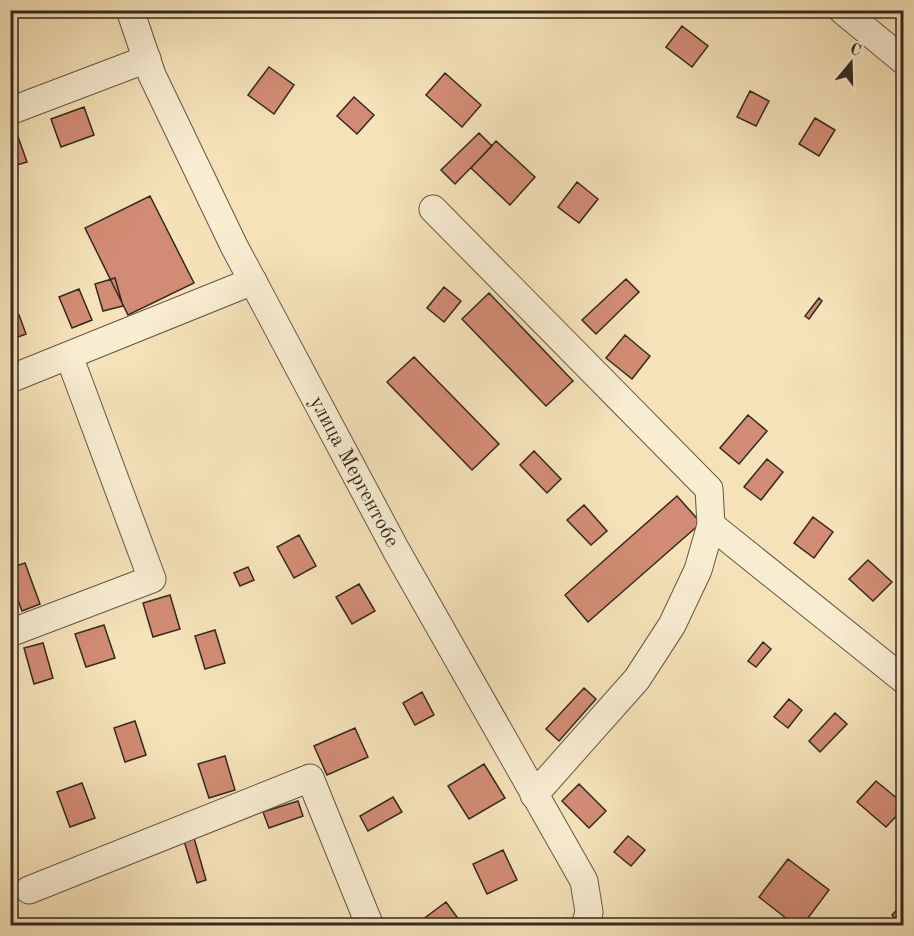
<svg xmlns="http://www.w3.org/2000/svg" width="914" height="936" font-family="'Old Standard TT',serif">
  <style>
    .building { fill: #d28c75; stroke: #342921; stroke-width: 1.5 }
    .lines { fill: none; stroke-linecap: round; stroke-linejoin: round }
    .minor-casing { stroke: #645747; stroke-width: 29 }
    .minor { stroke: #f8ecd1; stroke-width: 27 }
    .labels { text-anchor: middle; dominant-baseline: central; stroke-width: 6; stroke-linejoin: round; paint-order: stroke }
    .street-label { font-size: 21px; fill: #342921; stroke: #f8ecd1 }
  </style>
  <rect width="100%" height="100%" fill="#f5e2b8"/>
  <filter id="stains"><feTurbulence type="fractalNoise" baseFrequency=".00333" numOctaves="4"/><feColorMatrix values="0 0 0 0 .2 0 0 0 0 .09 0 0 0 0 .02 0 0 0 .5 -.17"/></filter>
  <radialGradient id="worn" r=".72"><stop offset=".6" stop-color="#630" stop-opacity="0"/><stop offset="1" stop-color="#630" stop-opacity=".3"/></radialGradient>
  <path class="building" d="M 682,26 L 708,46 L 692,67 L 666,47 Z
    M 269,67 L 294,85 L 274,114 L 248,95 Z
    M 445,73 L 481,105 L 462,127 L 426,95 Z
    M 750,91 L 769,101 L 756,126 L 737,117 Z
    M 354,97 L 374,115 L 357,134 L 337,116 Z
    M 84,107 L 94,135 L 61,147 L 51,119 Z
    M 815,118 L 835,130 L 819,156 L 799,144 Z
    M 479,133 L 492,146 L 455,184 L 441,170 Z
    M 17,134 L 27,162 L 10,167 L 10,136 Z
    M 496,141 L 535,177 L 510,205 L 471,168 Z
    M 577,182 L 598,199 L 579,223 L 558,207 Z
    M 150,196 L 194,283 L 128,315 L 85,228 Z
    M 115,278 L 123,306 L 103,311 L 95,284 Z
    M 626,279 L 639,292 L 596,334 L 582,320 Z
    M 444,287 L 461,301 L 444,322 L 427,308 Z
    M 79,289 L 92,320 L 72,328 L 59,297 Z
    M 489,293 L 573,381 L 546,406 L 462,319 Z
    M 819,298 L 822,301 L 809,319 L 805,316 Z
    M 19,315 L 26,334 L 10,340 L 10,318 Z
    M 625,335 L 650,356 L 632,379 L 606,358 Z
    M 414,357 L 499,444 L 472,470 L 387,382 Z
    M 748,415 L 767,431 L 739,464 L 720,448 Z
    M 534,451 L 561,479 L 547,493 L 520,465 Z
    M 767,459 L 783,472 L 761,500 L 744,487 Z
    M 677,496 L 701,523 L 588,622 L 565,595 Z
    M 584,505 L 607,531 L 591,545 L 567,520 Z
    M 813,517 L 833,532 L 814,558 L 794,543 Z
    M 299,535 L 316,566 L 294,578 L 277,547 Z
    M 868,560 L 892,582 L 873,601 L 849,579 Z
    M 25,563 L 40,604 L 22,611 L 10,579 L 10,568 Z
    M 248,567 L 254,580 L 240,586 L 234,573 Z
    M 359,584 L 375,611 L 352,624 L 336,597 Z
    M 170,595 L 180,629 L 153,637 L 143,603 Z
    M 104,625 L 115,658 L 86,667 L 75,634 Z
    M 215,630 L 225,663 L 205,669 L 195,636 Z
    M 763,642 L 771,649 L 756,667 L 748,661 Z
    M 43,643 L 53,678 L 34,684 L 24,648 Z
    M 584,688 L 596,699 L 559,741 L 546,729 Z
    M 422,692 L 434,715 L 415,725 L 403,703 Z
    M 789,699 L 802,710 L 788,728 L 774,717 Z
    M 835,713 L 847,724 L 820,752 L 809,741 Z
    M 135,721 L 146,755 L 125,762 L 114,728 Z
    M 355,728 L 368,757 L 327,775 L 314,746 Z
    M 225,756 L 235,790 L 209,798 L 198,764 Z
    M 484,764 L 505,798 L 469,819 L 448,786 Z
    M 876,781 L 904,804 L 904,808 L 886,827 L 857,802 Z
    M 82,783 L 95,818 L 70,827 L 57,792 Z
    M 579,784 L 606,811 L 589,828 L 562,801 Z
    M 393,797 L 402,812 L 368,831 L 360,816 Z
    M 298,801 L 303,816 L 269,828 L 263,812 Z
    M 628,836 L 645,850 L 631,866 L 614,852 Z
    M 194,838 L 206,880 L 197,883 L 184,841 Z
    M 503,850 L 517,880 L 487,894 L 473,864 Z
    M 788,859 L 829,890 L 802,926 L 796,926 L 759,897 Z
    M 446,902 L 462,924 L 459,926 L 420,926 L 418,923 Z
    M 904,902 L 904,926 L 903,926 L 892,915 Z
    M 566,918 L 573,923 L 571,926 L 562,926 Z"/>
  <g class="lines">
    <defs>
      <g id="minor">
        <path id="s1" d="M 130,10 L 152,75 L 234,246 L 396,550 L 584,881 L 589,912 L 585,926"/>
        <path d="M 842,10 L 904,61"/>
        <path d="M 10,111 L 147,59"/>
        <path d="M 433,209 L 709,489 L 711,525 L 698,570 L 672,625 L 637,679 L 534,795"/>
        <path d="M 10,379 L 253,281"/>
        <path d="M 711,525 L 904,680"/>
        <path d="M 10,633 L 152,579 L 69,356"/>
        <path d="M 29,890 L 310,778 L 370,926"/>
      </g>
    </defs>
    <use href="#minor" class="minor-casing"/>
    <use href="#minor" class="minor"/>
  </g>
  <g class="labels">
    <g class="street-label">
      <text stroke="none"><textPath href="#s1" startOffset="514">улица Мергентобе</textPath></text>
    </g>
  </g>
  <rect width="914" height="936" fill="none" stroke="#f5e2b8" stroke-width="36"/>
  <rect x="12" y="12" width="890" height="912" fill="none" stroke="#342921" stroke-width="3"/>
  <rect x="18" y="18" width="878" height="900" fill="none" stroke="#342921" stroke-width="1.5"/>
  <g transform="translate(851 63) rotate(19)" stroke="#f8ecd1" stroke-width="4.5" paint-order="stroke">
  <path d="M0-4.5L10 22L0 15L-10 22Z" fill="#342921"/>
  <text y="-9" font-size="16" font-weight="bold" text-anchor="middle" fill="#342921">С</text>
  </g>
  <rect width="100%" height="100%" filter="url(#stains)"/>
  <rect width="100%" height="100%" fill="url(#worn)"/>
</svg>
